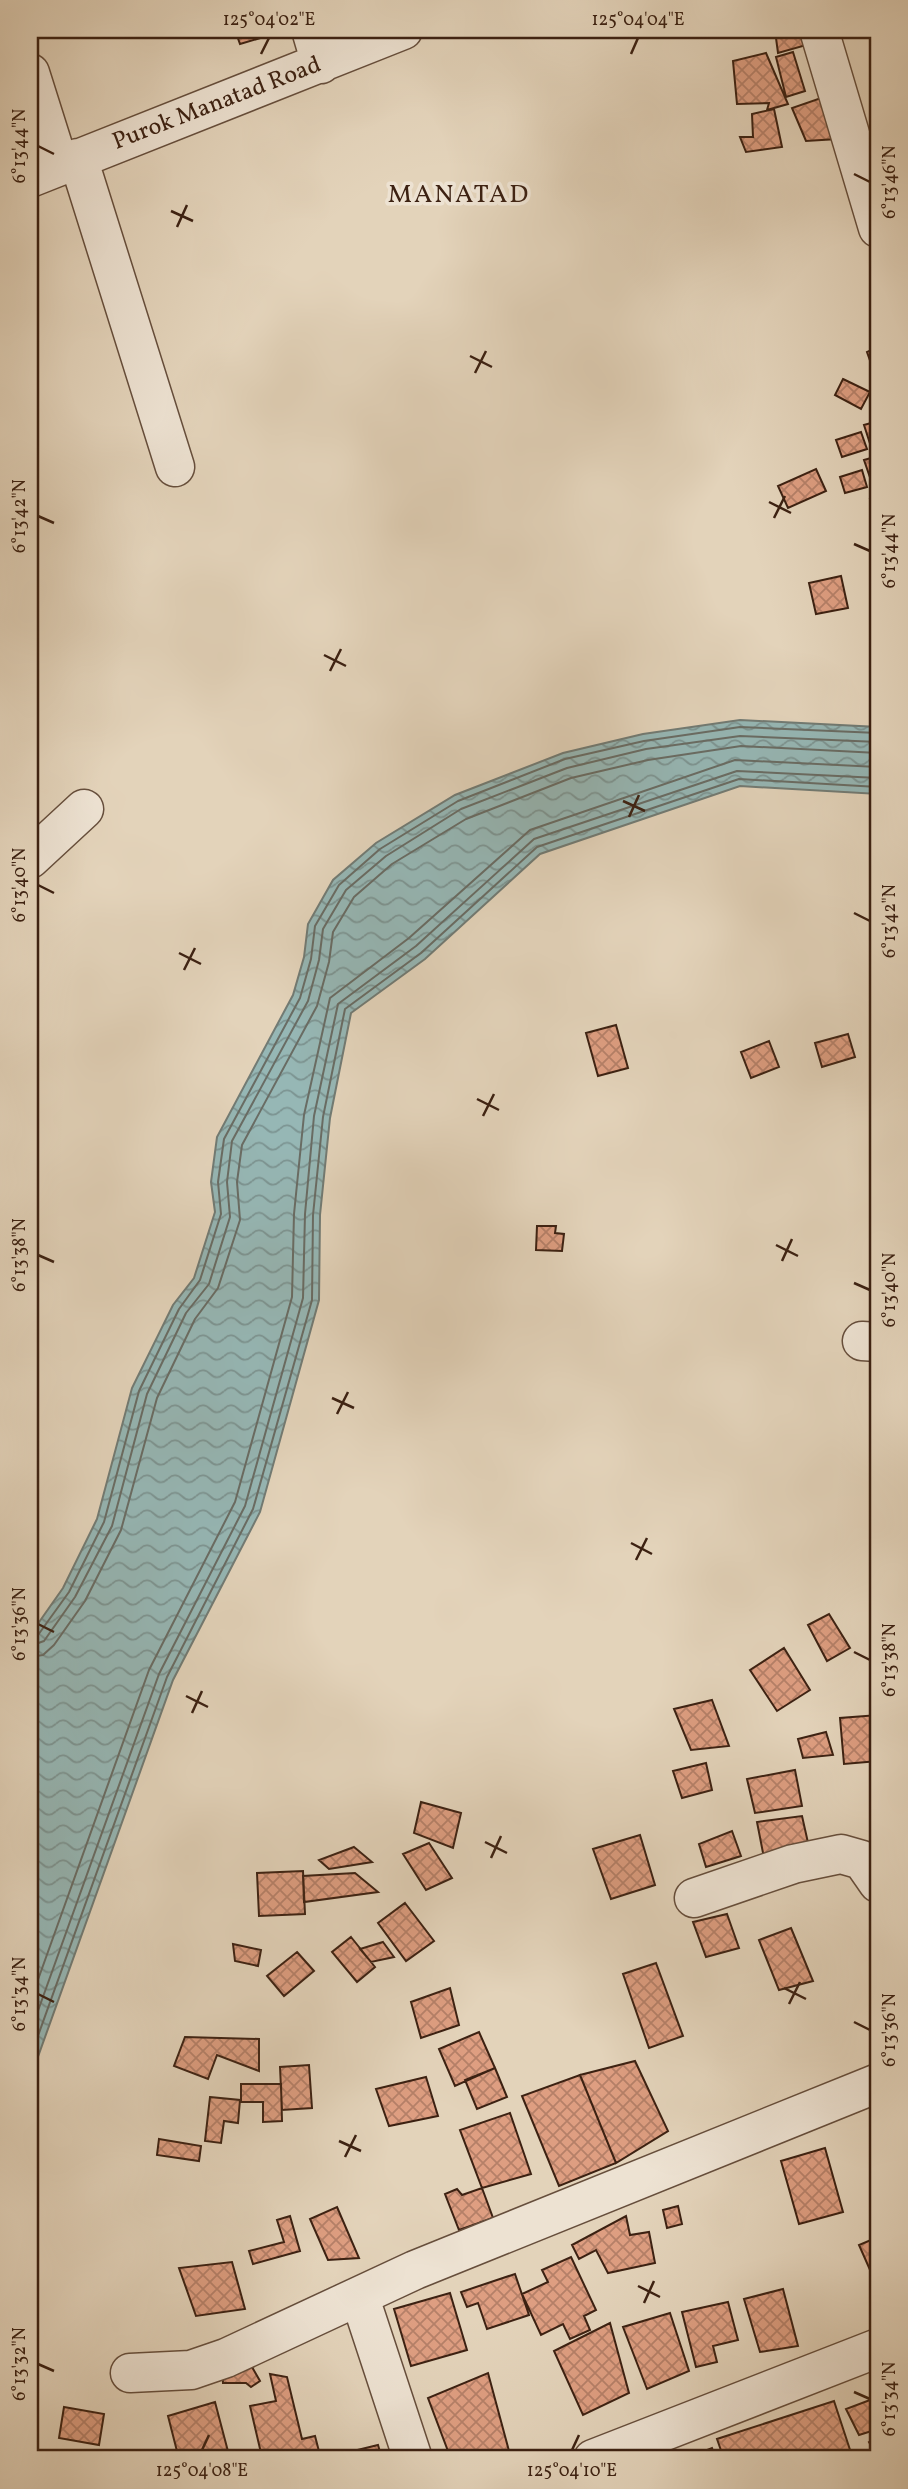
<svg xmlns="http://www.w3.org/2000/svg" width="908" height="2489" font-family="Vollkorn,serif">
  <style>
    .water { fill: url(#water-waves); stroke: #727b74; stroke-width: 2 }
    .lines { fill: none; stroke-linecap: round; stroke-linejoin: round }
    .shore { stroke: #696c64; stroke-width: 2 }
    .building { fill: url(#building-cross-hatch); stroke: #3c2112; stroke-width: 2 }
    .minor-casing { stroke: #664e3c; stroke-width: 41 }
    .minor { stroke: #ede2d2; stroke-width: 38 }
    .ticks { fill: none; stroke: #3c2112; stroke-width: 2.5 }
    .labels { text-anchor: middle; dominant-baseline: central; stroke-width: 7; stroke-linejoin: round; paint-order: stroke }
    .street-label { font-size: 24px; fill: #3c2112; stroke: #ede2d2 }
    .neighbourhood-label { font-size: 26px; letter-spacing: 2px; fill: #3c2112; stroke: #ede2d2 }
    .neatline { fill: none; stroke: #3c2112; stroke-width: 2.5 }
    .ticks-label { font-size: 18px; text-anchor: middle; fill: #3c2112 }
  </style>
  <defs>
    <pattern id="water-waves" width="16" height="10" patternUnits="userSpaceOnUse" patternTransform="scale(1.75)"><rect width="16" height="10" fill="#96b7b5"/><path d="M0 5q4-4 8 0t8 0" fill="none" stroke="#7c9492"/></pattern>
    <pattern id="building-cross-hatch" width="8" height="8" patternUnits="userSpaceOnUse" patternTransform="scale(1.75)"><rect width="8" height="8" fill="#de9e81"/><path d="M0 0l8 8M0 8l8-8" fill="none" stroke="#b58068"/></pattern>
  </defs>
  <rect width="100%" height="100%" fill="#e3d3ba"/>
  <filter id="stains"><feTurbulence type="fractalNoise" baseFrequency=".00286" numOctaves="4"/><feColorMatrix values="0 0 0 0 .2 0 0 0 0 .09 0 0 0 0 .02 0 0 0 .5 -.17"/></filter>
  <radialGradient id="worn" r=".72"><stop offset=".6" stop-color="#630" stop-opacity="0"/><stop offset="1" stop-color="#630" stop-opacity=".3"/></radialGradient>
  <path class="water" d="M 740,720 L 878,727 L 878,794 L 740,786 L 540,854 L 425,959 L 351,1013 L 330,1118 L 320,1215 L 319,1300 L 260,1512 L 173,1680 L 30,2079 L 30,1635 L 63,1588 L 97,1519 L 132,1388 L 173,1305 L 194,1278 L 215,1212 L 211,1182 L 217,1137 L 293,995 L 304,957 L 308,924 L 333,880 L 376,843 L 455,795 L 563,753 L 643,734 Z"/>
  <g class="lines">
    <path class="shore" d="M 30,1638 L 38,1635 L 69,1592 L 104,1522 L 139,1391 L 179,1309 L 200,1280 L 221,1214 L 218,1182 L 224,1139 L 300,998 L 311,959 L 315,926 L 339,885 L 380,849 L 458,801 L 565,759 L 644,741 L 740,727 L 878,733
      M 30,1646 L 44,1641 L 75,1597 L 112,1526 L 147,1394 L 186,1313 L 209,1284 L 230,1217 L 227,1182 L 232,1141 L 308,1001 L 319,960 L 323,929 L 346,890 L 386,856 L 461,809 L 567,768 L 646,749 L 740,736 L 878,742
      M 30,1657 L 43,1655 L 54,1645 L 85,1601 L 121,1530 L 157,1398 L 195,1319 L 218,1288 L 240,1220 L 237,1182 L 242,1145 L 317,1006 L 329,962 L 333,932 L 354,897 L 392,864 L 466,819 L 571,778 L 648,760 L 741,746 L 878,753
      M 30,2002 L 149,1670 L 235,1502 L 292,1297 L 294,1214 L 304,1115 L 330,998 L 409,938 L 530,830 L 735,760 L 878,767
      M 30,2033 L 159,1674 L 245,1506 L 303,1298 L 305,1214 L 314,1116 L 338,1004 L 416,946 L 534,839 L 737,771 L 878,778
      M 30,2058 L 167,1677 L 253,1509 L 312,1300 L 313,1215 L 323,1117 L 345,1009 L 421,953 L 537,847 L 739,779 L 878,787"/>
  </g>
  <path class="building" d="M 235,30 L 284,30 L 284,31 L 240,44 Z
    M 791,30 L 801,30 L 810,44 L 778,53 L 776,38 Z
    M 793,52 L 805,91 L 786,97 L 776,57 Z
    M 766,53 L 788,104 L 767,110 L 769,103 L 737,104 L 733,61 Z
    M 824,97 L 837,139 L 806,141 L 792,108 Z
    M 774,109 L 782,147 L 746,152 L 740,137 L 753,137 L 752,114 Z
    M 878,347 L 878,383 L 867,352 Z
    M 843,379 L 870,392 L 861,409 L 835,395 Z
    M 878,421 L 878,451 L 873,453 L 864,425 Z
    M 861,432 L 867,449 L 842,457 L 836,440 Z
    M 878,456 L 878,487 L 874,489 L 864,460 Z
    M 816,469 L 826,491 L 788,508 L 778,486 Z
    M 862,470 L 867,487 L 845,493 L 840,477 Z
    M 878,496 L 878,523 L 870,499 Z
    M 841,576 L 848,608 L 816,614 L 809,583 Z
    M 616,1025 L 628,1068 L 598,1076 L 586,1033 Z
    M 848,1034 L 855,1057 L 822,1067 L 815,1043 Z
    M 769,1041 L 779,1067 L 751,1078 L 741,1052 Z
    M 537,1226 L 556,1226 L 555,1233 L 564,1234 L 562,1251 L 536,1250 Z
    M 829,1614 L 850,1648 L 827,1661 L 808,1625 Z
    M 784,1648 L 810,1690 L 777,1711 L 750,1670 Z
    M 712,1700 L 729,1746 L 691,1750 L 674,1709 Z
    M 878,1715 L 878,1761 L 844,1764 L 840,1718 Z
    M 826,1732 L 833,1755 L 803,1758 L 798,1739 Z
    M 706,1763 L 712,1790 L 682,1798 L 673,1771 Z
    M 795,1770 L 802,1806 L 755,1813 L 747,1779 Z
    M 421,1802 L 461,1813 L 453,1848 L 414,1833 Z
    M 802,1816 L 811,1856 L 764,1858 L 757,1822 Z
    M 732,1831 L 741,1856 L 706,1867 L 699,1844 Z
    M 640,1835 L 655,1885 L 611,1899 L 593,1849 Z
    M 429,1843 L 452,1878 L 426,1890 L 403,1854 Z
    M 354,1847 L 372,1862 L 329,1869 L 319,1860 Z
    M 303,1871 L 305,1914 L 259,1916 L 257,1873 Z
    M 355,1873 L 378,1892 L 304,1902 L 303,1876 Z
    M 405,1903 L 434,1941 L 406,1961 L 378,1923 Z
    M 727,1914 L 739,1948 L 706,1957 L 693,1922 Z
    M 791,1928 L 813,1981 L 779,1990 L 759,1940 Z
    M 351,1937 L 375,1967 L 357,1982 L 332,1952 Z
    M 383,1942 L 394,1957 L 371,1962 L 360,1949 Z
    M 233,1944 L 261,1950 L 258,1966 L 235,1961 Z
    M 297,1952 L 314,1971 L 284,1996 L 267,1976 Z
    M 656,1963 L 683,2036 L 649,2048 L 623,1974 Z
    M 450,1988 L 459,2025 L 421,2038 L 411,2002 Z
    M 479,2032 L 495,2068 L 455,2086 L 439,2049 Z
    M 185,2037 L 259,2039 L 259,2071 L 217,2055 L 208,2079 L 174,2066 Z
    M 635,2061 L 668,2131 L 616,2163 L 580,2075 Z
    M 309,2065 L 312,2108 L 282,2110 L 280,2067 Z
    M 495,2068 L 507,2097 L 477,2109 L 465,2080 Z
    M 580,2075 L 616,2163 L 559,2186 L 522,2096 Z
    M 426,2077 L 438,2116 L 389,2126 L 376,2089 Z
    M 241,2084 L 281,2084 L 282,2121 L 263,2122 L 263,2102 L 241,2102 Z
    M 210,2097 L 240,2100 L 238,2123 L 224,2121 L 221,2143 L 205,2141 Z
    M 510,2113 L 531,2174 L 482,2188 L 460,2130 Z
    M 878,2125 L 878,2149 L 871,2127 Z
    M 159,2139 L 201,2146 L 199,2161 L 157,2155 Z
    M 825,2148 L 843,2212 L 799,2224 L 781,2161 Z
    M 482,2188 L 493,2218 L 459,2230 L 445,2194 L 457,2189 L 462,2195 Z
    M 678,2206 L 682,2224 L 667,2228 L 663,2210 Z
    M 337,2207 L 359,2258 L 328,2260 L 310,2219 Z
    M 290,2216 L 300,2251 L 253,2264 L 249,2251 L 284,2242 L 277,2220 Z
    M 626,2216 L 630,2235 L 649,2232 L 655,2263 L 608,2273 L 596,2250 L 579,2259 L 572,2245 Z
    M 878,2237 L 878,2288 L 859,2245 Z
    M 571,2257 L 596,2310 L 584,2316 L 590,2330 L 570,2339 L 563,2324 L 541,2335 L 522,2294 L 548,2282 L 542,2270 Z
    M 232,2262 L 245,2309 L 196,2316 L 179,2268 Z
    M 515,2274 L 529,2315 L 487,2329 L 478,2303 L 467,2307 L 461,2292 Z
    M 783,2289 L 798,2346 L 760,2352 L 744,2299 Z
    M 450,2293 L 467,2350 L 411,2366 L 394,2309 Z
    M 728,2302 L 738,2340 L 713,2346 L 717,2362 L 696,2367 L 682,2312 Z
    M 670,2313 L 689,2371 L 647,2389 L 623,2327 Z
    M 610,2323 L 629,2393 L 583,2415 L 554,2351 Z
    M 248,2360 L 260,2381 L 251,2387 L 246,2383 L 223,2383 L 222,2362 Z
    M 488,2373 L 509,2451 L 469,2459 L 451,2459 L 428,2398 Z
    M 270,2374 L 287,2377 L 302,2439 L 315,2436 L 321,2459 L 276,2459 L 274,2454 L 261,2453 L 250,2406 L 276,2401 Z
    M 878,2397 L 878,2429 L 859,2435 L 846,2409 Z
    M 834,2401 L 853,2459 L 724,2459 L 717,2439 Z
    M 215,2402 L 230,2459 L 179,2459 L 168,2416 Z
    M 64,2407 L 104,2414 L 99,2445 L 59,2438 Z
    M 878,2437 L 878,2457 L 869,2442 Z
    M 378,2445 L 382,2459 L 343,2459 L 341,2454 Z
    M 712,2448 L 716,2459 L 684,2459 Z"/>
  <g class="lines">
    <defs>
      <path id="minor" d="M 311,30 L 321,64
        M 819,30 L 878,228
        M 30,73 L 59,165
        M 78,158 L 175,467
        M 30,178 L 403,30
        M 30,859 L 84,809
        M 862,1341 L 878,1342
        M 694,1898 L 793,1864 L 841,1854 L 862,1860 L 878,1883
        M 360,2298 L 413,2459
        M 130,2373 L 191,2370 L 226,2358 L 415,2270 L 878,2083
        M 593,2459 L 878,2348"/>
    </defs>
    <use href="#minor" class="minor-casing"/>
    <use href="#minor" class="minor"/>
  </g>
  <path class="ticks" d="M 261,54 L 269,38M 631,54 L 638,38M 38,146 L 54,154M 854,174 L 870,182M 171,211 L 193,221M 177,227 L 187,205M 470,356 L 492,367M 475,373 L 486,351M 769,502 L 791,513M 38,516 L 54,523M 774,518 L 785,496M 854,544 L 870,551M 324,655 L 346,666M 330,671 L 341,649M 623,801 L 645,811M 629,817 L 639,795M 38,885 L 54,893M 854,913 L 870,921M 179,953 L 201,964M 184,970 L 195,948M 477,1099 L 499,1110M 483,1116 L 494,1094M 776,1245 L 798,1256M 38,1255 L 54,1262M 782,1261 L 792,1239M 854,1283 L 870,1290M 332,1398 L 354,1408M 337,1414 L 348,1392M 631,1543 L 652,1554M 636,1560 L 647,1538M 38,1624 L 54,1632M 854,1652 L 870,1660M 186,1696 L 208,1707M 192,1713 L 202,1691M 485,1842 L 507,1853M 491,1858 L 501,1836M 784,1988 L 806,1999M 38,1994 L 54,2002M 789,2004 L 800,1982M 854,2022 L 870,2030M 339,2141 L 361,2151M 345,2157 L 356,2135M 638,2286 L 660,2297M 644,2303 L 654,2281M 38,2364 L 54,2371M 854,2392 L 870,2399M 202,2450 L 209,2435M 572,2450 L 579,2435"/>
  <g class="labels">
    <g class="street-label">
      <text transform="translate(217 104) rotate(-21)">Purok Manatad Road</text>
    </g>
    <g class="neighbourhood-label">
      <text x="459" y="195">MANATAD</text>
    </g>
  </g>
  <rect width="908" height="2489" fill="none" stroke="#e3d3ba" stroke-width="77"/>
  <rect x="38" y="38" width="832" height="2412" class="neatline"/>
  <g class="ticks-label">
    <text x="269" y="25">125°04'02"E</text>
    <text x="638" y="25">125°04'04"E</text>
    <text transform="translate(19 146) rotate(-90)" y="6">6°13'44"N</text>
    <text transform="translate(889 182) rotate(-90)" y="6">6°13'46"N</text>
    <text transform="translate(19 516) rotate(-90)" y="6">6°13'42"N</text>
    <text transform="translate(889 551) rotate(-90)" y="6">6°13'44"N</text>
    <text transform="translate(19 885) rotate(-90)" y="6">6°13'40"N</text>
    <text transform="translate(889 921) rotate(-90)" y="6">6°13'42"N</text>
    <text transform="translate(19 1255) rotate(-90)" y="6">6°13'38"N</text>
    <text transform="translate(889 1290) rotate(-90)" y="6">6°13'40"N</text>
    <text transform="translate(19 1624) rotate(-90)" y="6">6°13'36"N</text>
    <text transform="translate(889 1660) rotate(-90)" y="6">6°13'38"N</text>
    <text transform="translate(19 1994) rotate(-90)" y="6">6°13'34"N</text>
    <text transform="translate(889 2030) rotate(-90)" y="6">6°13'36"N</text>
    <text transform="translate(19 2364) rotate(-90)" y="6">6°13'32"N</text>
    <text transform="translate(889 2399) rotate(-90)" y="6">6°13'34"N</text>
    <text x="202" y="2476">125°04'08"E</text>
    <text x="572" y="2476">125°04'10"E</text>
  </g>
  <rect width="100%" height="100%" filter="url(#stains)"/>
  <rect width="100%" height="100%" fill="url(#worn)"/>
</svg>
